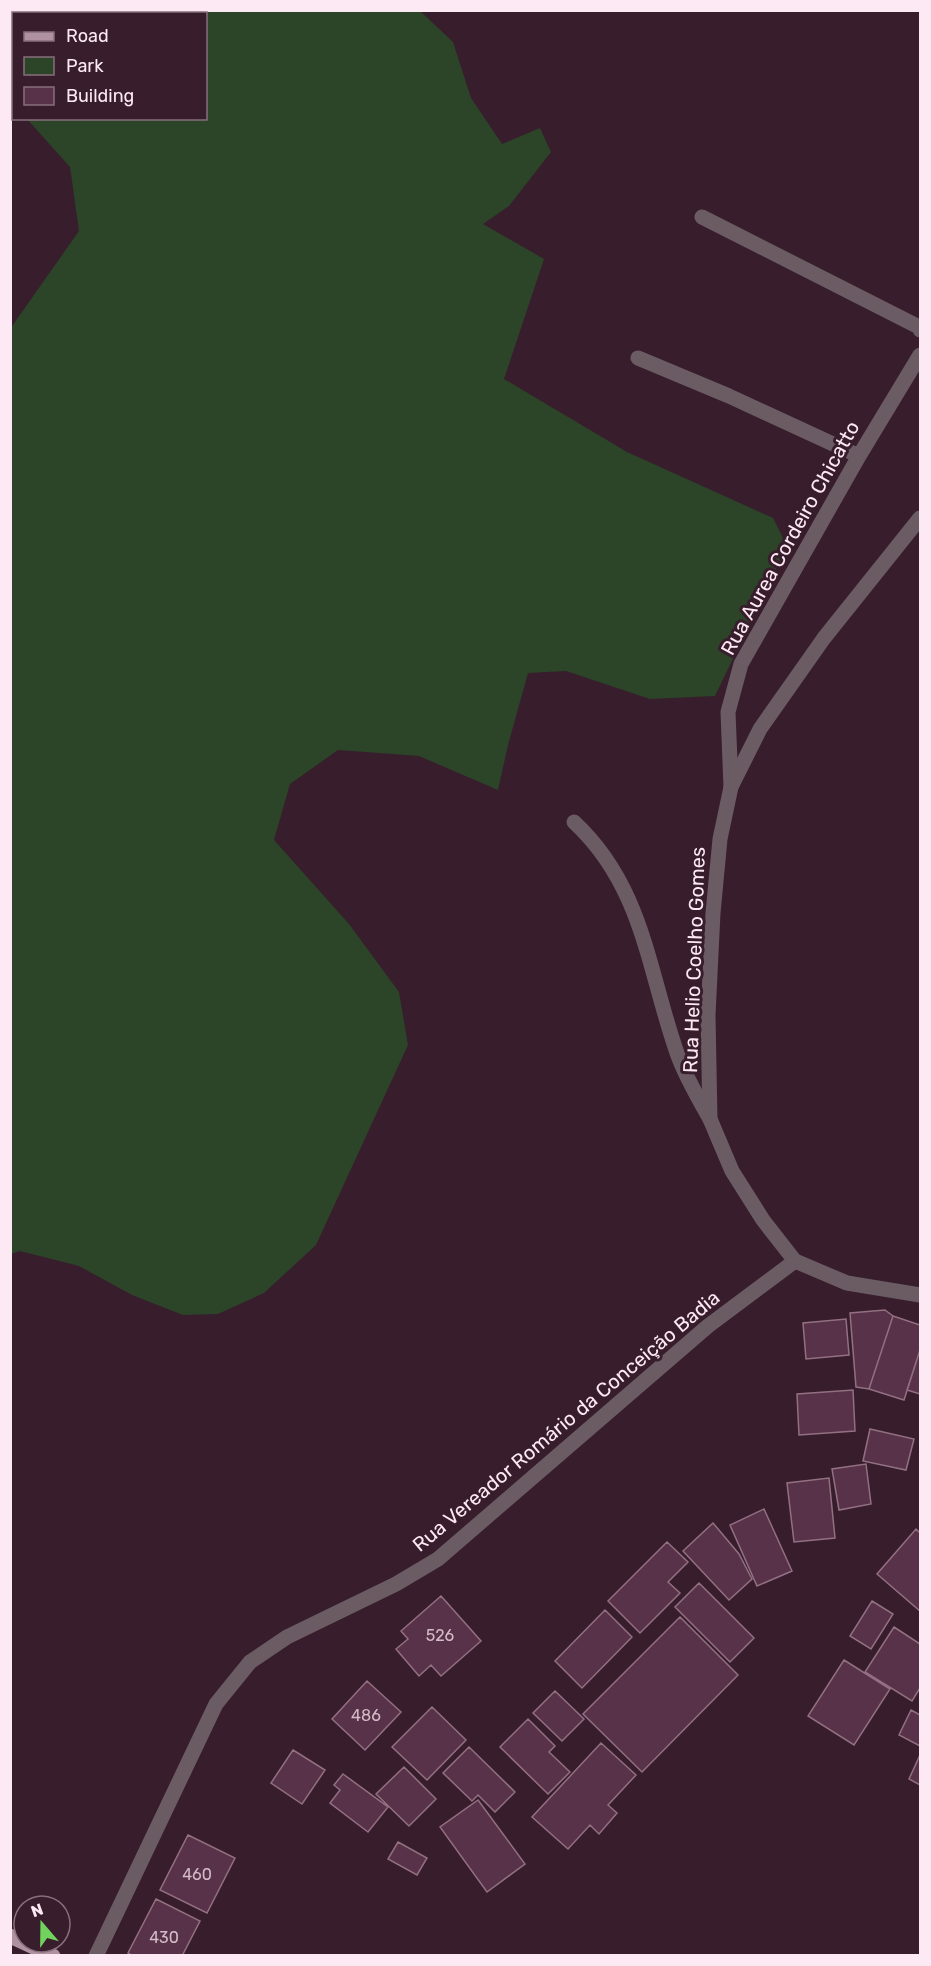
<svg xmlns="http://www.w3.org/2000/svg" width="931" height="1966" font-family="Rubik,sans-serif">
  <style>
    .green { fill: #2c4428 }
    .building { fill: #583248; stroke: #927082; stroke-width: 1.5 }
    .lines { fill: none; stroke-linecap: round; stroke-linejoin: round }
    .lane { stroke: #6b5c64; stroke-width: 15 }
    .street { stroke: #6b5c64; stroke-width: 15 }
    .primary { stroke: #af91a1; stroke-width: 15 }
    .labels { text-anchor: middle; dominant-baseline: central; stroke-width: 6; stroke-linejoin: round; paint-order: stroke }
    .number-label { font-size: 16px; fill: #d4bbc8 }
    .street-label { font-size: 20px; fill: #fde9f3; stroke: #381d2d }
  </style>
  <rect width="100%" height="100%" fill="#381d2d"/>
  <path class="green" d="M 84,10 L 87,13 L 14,14 L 13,107 L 11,105 L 11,11 Z
    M 184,11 L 419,10 L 453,42 L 471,98 L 502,144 L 540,128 L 551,152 L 509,206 L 483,224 L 544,259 L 504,379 L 627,452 L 773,518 L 787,546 L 715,696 L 650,699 L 566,671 L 528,673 L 508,745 L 498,790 L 419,756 L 338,750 L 290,784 L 274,840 L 349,924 L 399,992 L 408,1045 L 316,1245 L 264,1293 L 218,1314 L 183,1315 L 132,1295 L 79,1266 L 20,1251 L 11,1254 L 10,329 L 79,231 L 70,167 L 27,119 L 206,118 L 206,14 L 183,13 Z"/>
  <path class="building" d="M 885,1310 L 893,1316 L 869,1389 L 856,1387 L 850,1313 Z
    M 893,1316 L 920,1325 L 920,1350 L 904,1400 L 869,1389 Z
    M 846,1319 L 849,1355 L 806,1359 L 803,1323 Z
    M 920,1350 L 920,1394 L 907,1390 Z
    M 853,1390 L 855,1431 L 799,1435 L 797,1394 Z
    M 870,1429 L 914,1439 L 906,1470 L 863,1461 Z
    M 866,1464 L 871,1504 L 839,1510 L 832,1469 Z
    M 829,1478 L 835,1538 L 794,1542 L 787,1483 Z
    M 764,1509 L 792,1571 L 757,1586 L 730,1525 Z
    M 713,1523 L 739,1554 L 752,1579 L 729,1600 L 683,1551 Z
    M 916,1529 L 920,1533 L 920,1611 L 877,1574 Z
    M 667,1542 L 688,1562 L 668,1582 L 680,1593 L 640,1633 L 608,1601 Z
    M 699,1583 L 754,1638 L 730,1662 L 675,1607 Z
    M 441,1596 L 481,1641 L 441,1676 L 431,1665 L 419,1676 L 396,1649 L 408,1639 L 401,1631 Z
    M 872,1601 L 893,1614 L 871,1649 L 850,1636 Z
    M 605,1610 L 632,1637 L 582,1688 L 555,1661 Z
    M 680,1617 L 738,1675 L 642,1772 L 583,1714 Z
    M 894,1627 L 920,1644 L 920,1688 L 912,1701 L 865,1672 Z
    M 844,1660 L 890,1689 L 854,1745 L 808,1716 Z
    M 367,1681 L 401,1712 L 365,1750 L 332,1719 Z
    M 555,1691 L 584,1719 L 562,1741 L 533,1713 Z
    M 432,1707 L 466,1740 L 427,1780 L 392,1747 Z
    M 911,1710 L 920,1715 L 920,1746 L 899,1735 Z
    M 528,1719 L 555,1746 L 549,1752 L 570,1772 L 548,1794 L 500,1747 Z
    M 601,1743 L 636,1775 L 608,1805 L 617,1813 L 599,1834 L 590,1825 L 568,1849 L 532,1817 Z
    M 469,1747 L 515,1792 L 495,1812 L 478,1795 L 472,1801 L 443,1773 Z
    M 293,1750 L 325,1770 L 302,1804 L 271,1783 Z
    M 920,1755 L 920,1785 L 909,1779 Z
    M 404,1767 L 436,1799 L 409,1826 L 376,1794 Z
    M 343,1774 L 388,1807 L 368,1832 L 330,1803 L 340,1790 L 334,1785 Z
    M 478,1800 L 525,1864 L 487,1892 L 440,1827 Z
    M 188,1835 L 235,1858 L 207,1913 L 160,1890 Z
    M 398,1842 L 427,1858 L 417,1875 L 388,1859 Z
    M 156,1899 L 200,1921 L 182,1956 L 133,1956 L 128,1953 Z"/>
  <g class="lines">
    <path class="lane" d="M 702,217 L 919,327 L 920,330
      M 638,358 L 729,396 L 859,456
      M 731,787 L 728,712 L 741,664 L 859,456 L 920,355
      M 574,822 C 643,886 648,970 677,1053 C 685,1076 698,1098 710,1119"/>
    <path class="street" d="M 795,1261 L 763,1220 L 732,1171 L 710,1119 L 708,1015 L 713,913 L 720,839 L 731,787 L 760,729 L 824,638 L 920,518
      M 96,1956 L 216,1704 L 250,1662 L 287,1637 L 396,1584 L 438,1559 L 708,1326 L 795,1261 L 847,1283 L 920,1295"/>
    <path class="primary" d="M 10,1936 L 53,1956"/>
  </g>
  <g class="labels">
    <g class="number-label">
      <text x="440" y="1635">526</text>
      <text x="366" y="1715">486</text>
      <text x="197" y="1874">460</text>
      <text x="164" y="1937">430</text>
    </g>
    <g class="street-label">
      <text transform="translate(790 538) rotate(-61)">Rua Aurea Cordeiro Chicatto</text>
      <text transform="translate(694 960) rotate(-88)">Rua Helio Coelho Gomes</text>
      <text transform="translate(566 1421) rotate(-40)">Rua Vereador Romário da Conceição Badia</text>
    </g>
  </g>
  <rect width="931" height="1966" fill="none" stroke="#fde9f3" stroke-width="24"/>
  <rect x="12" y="12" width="195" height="108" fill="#381d2d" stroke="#876f7c" stroke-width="1.5"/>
  <rect x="24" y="32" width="30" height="9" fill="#af91a1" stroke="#876f7c" stroke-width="1.5"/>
  <text x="66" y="42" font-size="18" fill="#fde9f3">Road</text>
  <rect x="24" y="57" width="30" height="18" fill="#2c4428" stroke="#876f7c" stroke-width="1.5"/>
  <text x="66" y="72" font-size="18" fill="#fde9f3">Park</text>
  <rect x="24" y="87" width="30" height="18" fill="#583248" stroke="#876f7c" stroke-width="1.5"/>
  <text x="66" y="102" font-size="18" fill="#fde9f3">Building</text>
  <g transform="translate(42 1924) rotate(340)"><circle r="28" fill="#381d2d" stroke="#876f7c" stroke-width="1.5"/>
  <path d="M0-4.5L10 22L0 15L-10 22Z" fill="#71d25e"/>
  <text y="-9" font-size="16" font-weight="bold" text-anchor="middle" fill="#fde9f3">N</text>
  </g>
</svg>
